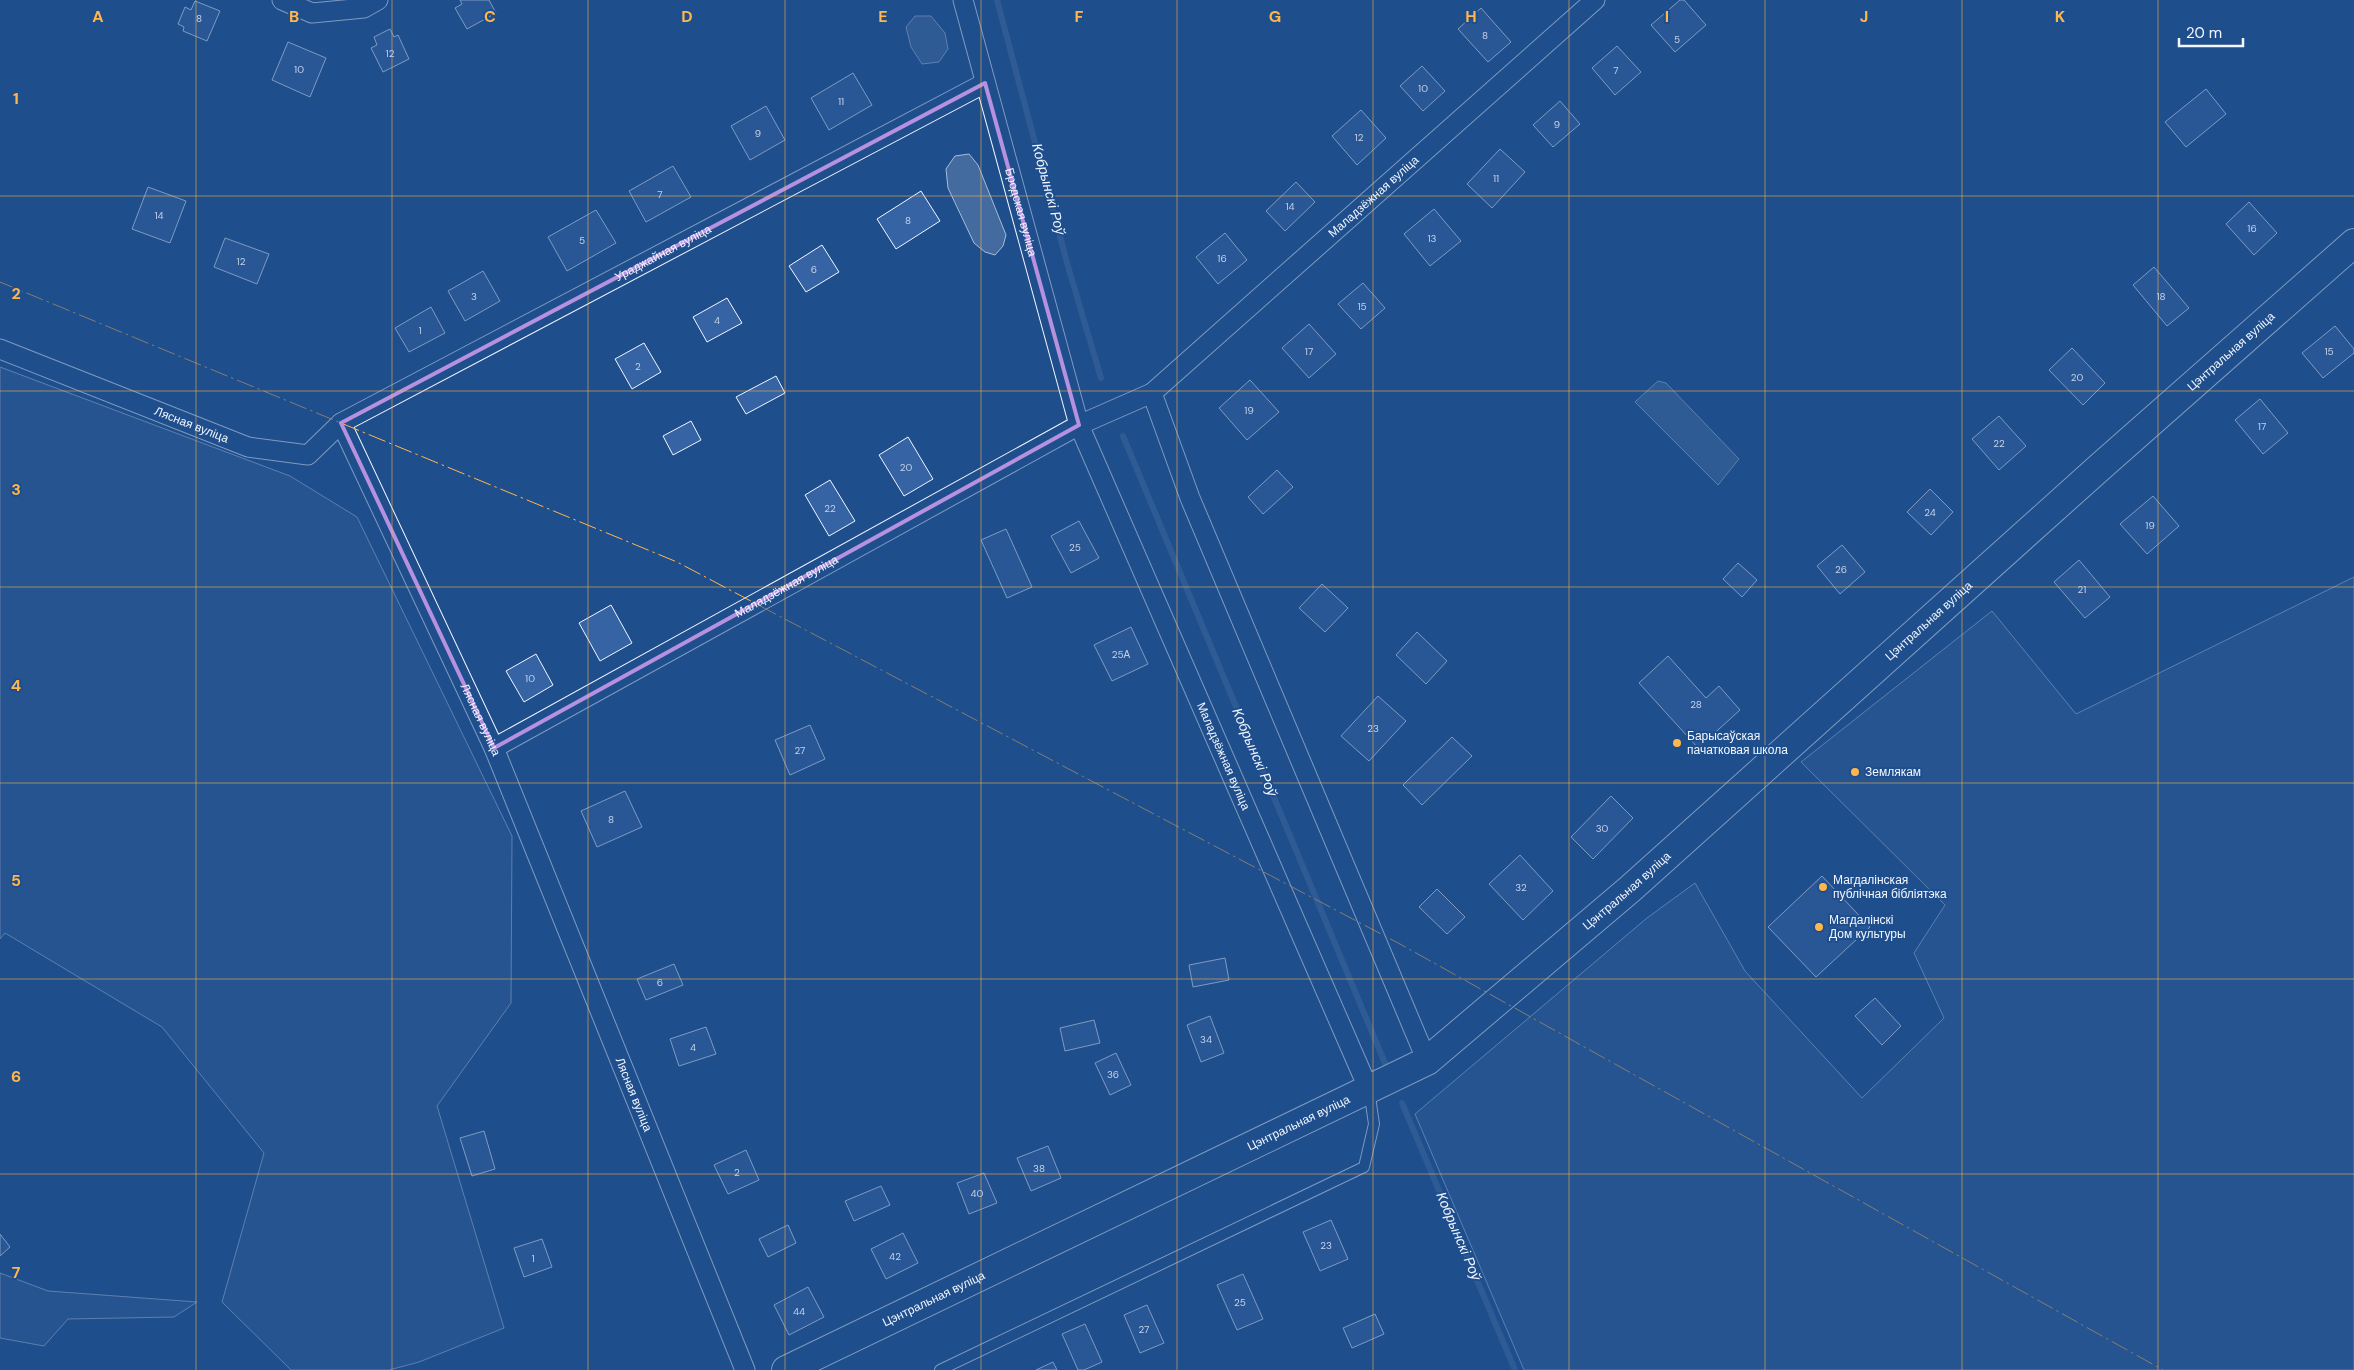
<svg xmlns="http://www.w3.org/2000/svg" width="2354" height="1370" font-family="'DM Sans',sans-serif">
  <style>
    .green { fill: #305b95; stroke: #a8bbd7 }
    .water { fill: #446ba0; stroke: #a8bbd7 }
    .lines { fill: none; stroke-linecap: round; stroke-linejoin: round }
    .stream { stroke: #446ba0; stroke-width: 6 }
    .building { fill: #3563a3; stroke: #f2f6ff }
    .lane-casing { stroke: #f2f6ff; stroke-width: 12 }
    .street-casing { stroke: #f2f6ff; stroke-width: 21 }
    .secondary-casing { stroke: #f2f6ff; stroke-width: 30 }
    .lane { stroke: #1f4e8c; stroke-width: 10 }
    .street { stroke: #1f4e8c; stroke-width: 19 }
    .secondary { stroke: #1f4e8c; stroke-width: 28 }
    .power { stroke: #ffb74d; stroke-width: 1; stroke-dasharray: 18 4 2.5 4; stroke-linecap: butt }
    .marked { fill: none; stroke: #b691df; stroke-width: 4; stroke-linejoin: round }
    .grid { fill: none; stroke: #ffb74d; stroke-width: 1; stroke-opacity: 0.55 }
    .poi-dot { fill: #ffb74d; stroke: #1f4e8c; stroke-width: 2 }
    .labels { text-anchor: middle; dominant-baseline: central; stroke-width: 4; stroke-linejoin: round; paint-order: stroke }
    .number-label { font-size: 10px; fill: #c3d1e8 }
    .street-label { font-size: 12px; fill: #f2f6ff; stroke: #1f4e8c }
    .poi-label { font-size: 12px; fill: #f2f6ff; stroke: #1f4e8c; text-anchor: start }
    .water-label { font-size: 14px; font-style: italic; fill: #f2f6ff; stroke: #1f4e8c }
    .grid-label { font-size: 16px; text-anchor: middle; font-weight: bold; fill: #ffb74d; stroke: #1f4e8c; stroke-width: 4; stroke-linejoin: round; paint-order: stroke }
  </style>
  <rect width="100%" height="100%" fill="#1f4e8c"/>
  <path class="green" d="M 0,367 L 290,476 L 357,517 L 512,836 L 511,1003 L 437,1106 L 504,1328 L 419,1362 L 389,1370 L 291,1370 L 222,1302 L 264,1153 L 162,1027 L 5,933 L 0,939 Z
    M 2354,577 L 2354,1370 L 1524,1370 L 1415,1114 L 1647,918 L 1695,883 L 1745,971 L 1862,1098 L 1944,1018 L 1914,953 L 1945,905 L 1801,762 L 1992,611 L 2076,714 Z
    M 0,1273 L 48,1291 L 197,1302 L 174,1317 L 68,1319 L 44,1346 L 0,1338 Z"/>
  <path class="water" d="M 915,16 L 931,16 L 945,33 L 948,49 L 939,62 L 922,64 L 911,47 L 906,27 Z
    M 969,154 L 978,165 L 1006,235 L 1003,246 L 995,255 L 985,252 L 974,243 L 948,188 L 946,169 L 955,156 Z
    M 1658,381 L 1666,383 L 1739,459 L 1718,485 L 1635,402 Z"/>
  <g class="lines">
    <path class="stream" d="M 997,0 L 1067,263 L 1101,378
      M 1123,436 L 1387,1068
      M 1402,1103 L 1515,1370"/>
  </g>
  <path class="building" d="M 460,0 L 489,0 L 496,13 L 467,29 L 455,8 L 462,4 Z
    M 1680,0 L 1684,0 L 1706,25 L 1675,52 L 1651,25 Z
    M 195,1 L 220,11 L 207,41 L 183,31 L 184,27 L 178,24 L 185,7 L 191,10 Z
    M 1481,8 L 1511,42 L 1488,62 L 1458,29 Z
    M 390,29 L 394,37 L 398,35 L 409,59 L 383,72 L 371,48 L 377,45 L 374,37 Z
    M 288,42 L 326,58 L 310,97 L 272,80 Z
    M 1617,46 L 1641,72 L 1615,95 L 1592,68 Z
    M 1422,66 L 1445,91 L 1423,111 L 1400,86 Z
    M 853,73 L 872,105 L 829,130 L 811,98 Z
    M 2206,89 L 2226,114 L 2186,147 L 2165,122 Z
    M 1560,101 L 1580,124 L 1553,147 L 1533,125 Z
    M 766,106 L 785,140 L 750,160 L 731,126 Z
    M 1361,110 L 1386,138 L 1357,165 L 1332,136 Z
    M 1500,149 L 1525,172 L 1492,208 L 1467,184 Z
    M 673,166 L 691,197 L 646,222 L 629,191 Z
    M 1296,182 L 1315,202 L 1285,231 L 1266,211 Z
    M 148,187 L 186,201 L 170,243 L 132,229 Z
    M 921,191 L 940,221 L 896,249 L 877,219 Z
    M 2249,202 L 2277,233 L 2254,255 L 2226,224 Z
    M 1434,209 L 1461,241 L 1430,266 L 1404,234 Z
    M 596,210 L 616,243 L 567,271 L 548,237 Z
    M 1225,233 L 1247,260 L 1218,284 L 1196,257 Z
    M 225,238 L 269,254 L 257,284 L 214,267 Z
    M 822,245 L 839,272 L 806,292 L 789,266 Z
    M 2154,267 L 2189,308 L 2167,326 L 2133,285 Z
    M 483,271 L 500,301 L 465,321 L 448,291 Z
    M 1363,283 L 1385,308 L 1361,329 L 1338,304 Z
    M 727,298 L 742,323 L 707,342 L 693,317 Z
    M 431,307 L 445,333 L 409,352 L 395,328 Z
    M 1309,324 L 1336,354 L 1309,378 L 1282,348 Z
    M 2335,326 L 2354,349 L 2354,353 L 2323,378 L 2302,353 Z
    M 644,343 L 661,372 L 632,389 L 615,359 Z
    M 2072,348 L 2105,383 L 2083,405 L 2049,370 Z
    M 776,376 L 785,393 L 746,414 L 736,397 Z
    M 1250,380 L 1279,412 L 1247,440 L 1219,408 Z
    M 2260,399 L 2288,433 L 2263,454 L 2235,420 Z
    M 1999,416 L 2026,446 L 1999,470 L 1972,439 Z
    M 691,421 L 701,440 L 673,455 L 663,436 Z
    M 908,437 L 933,479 L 904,496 L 879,455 Z
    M 1277,470 L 1293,487 L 1263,514 L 1248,497 Z
    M 830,480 L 855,521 L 829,536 L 805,495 Z
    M 1930,489 L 1953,512 L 1931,535 L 1907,512 Z
    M 2153,496 L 2179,526 L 2147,554 L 2120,524 Z
    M 1079,521 L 1099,558 L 1071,573 L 1051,536 Z
    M 1006,529 L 1032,587 L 1007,598 L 981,540 Z
    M 1842,545 L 1865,572 L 1840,594 L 1817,566 Z
    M 2079,560 L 2110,597 L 2085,618 L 2054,582 Z
    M 1738,563 L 1757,580 L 1742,597 L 1723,579 Z
    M 1322,584 L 1348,608 L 1325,632 L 1299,608 Z
    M 611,605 L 632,643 L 600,661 L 579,623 Z
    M 1131,627 L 1148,664 L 1112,681 L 1094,645 Z
    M 1417,632 L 1447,661 L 1426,684 L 1396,655 Z
    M 536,654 L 553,685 L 524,702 L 506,671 Z
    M 1668,656 L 1706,698 L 1719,686 L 1740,710 L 1698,748 L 1639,683 Z
    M 1378,696 L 1406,721 L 1369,761 L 1341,736 Z
    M 810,725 L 825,759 L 790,775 L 775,740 Z
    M 1452,737 L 1472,756 L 1422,805 L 1403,785 Z
    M 625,791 L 642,827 L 597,847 L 581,811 Z
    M 1611,796 L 1633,818 L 1593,859 L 1571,837 Z
    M 1520,855 L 1553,891 L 1523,920 L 1489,884 Z
    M 1822,876 L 1870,927 L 1816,977 L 1768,927 Z
    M 1437,889 L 1465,917 L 1447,934 L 1419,907 Z
    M 1225,958 L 1229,980 L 1193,987 L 1189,965 Z
    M 674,964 L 683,985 L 646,1000 L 637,979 Z
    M 1875,998 L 1901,1026 L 1882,1045 L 1855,1016 Z
    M 1210,1016 L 1224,1053 L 1201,1062 L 1187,1025 Z
    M 1094,1020 L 1100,1043 L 1065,1051 L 1060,1028 Z
    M 706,1027 L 716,1054 L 679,1066 L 670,1039 Z
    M 1116,1053 L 1131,1085 L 1110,1095 L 1095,1063 Z
    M 484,1131 L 495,1169 L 472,1176 L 460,1138 Z
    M 1048,1146 L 1061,1178 L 1031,1191 L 1017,1158 Z
    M 746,1150 L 759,1180 L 728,1194 L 714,1165 Z
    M 984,1173 L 997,1203 L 969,1214 L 957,1183 Z
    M 881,1186 L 890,1205 L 854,1221 L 845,1201 Z
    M 1331,1220 L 1348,1259 L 1320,1271 L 1303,1232 Z
    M 788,1225 L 796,1243 L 768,1257 L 759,1239 Z
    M 903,1233 L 918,1263 L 886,1279 L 871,1249 Z
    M 0,1234 L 10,1247 L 0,1256 Z
    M 542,1239 L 552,1267 L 524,1277 L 514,1248 Z
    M 1243,1274 L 1263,1319 L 1237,1330 L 1217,1285 Z
    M 808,1287 L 824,1317 L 789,1335 L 774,1305 Z
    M 1147,1305 L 1164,1343 L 1140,1353 L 1124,1315 Z
    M 1375,1314 L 1384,1334 L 1352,1348 L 1343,1328 Z
    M 1085,1324 L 1102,1362 L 1084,1370 L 1078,1370 L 1062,1334 Z
    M 1053,1362 L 1057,1370 L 1036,1370 Z"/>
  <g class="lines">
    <defs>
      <path id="lane" d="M 940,1370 L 1364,1167 L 1374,1124 L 1369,1090"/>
      <g id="street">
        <path d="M 282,0 L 312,13 L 364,8 L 378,0"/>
        <path id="s1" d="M 963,0 L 1079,425 L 1369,1090"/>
        <path id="s2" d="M 0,349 L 248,447 L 308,455 L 341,423 L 494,748 L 745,1370"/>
        <path d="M 1152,393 L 1190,498 L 1427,1061"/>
        <path id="s3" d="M 341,423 L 985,83"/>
        <path id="s4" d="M 494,748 L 1079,425 L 1152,393 L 1595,0"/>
      </g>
      <g id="secondary">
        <path id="s5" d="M 786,1370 L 1427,1061 L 1630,889 L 2100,467 L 2354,243"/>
      </g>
    </defs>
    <use href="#lane" class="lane-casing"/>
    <use href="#street" class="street-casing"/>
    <use href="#secondary" class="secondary-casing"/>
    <use href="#lane" class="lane"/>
    <use href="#street" class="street"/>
    <use href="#secondary" class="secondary"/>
    <path class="power" d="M 0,282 L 677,562 L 1400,944 L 2163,1370"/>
  </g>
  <path d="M0 0H2354V1370H0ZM 985,83 L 1079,425 L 494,748 L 341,423 Z" fill="#1f4e8c" fill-opacity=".55" fill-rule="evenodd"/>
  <path class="marked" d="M 985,83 L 1079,425 L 494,748 L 341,423 Z"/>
  <path class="grid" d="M 196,0 L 196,1370M 392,0 L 392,1370M 588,0 L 588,1370M 785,0 L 785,1370M 981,0 L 981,1370M 1177,0 L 1177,1370M 1373,0 L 1373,1370M 1569,0 L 1569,1370M 1765,0 L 1765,1370M 1962,0 L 1962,1370M 2158,0 L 2158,1370M 0,196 L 2354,196M 0,391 L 2354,391M 0,587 L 2354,587M 0,783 L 2354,783M 0,979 L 2354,979M 0,1174 L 2354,1174"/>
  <g class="poi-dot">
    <circle cx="1677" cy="743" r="5"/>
    <circle cx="1855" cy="772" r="5"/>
    <circle cx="1823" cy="887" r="5"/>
    <circle cx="1819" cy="927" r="5"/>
  </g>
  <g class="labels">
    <g class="number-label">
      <text x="199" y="18">8</text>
      <text x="1485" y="35">8</text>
      <text x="1677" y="39">5</text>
      <text x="390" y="53">12</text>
      <text x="299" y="69">10</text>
      <text x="1616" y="70">7</text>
      <text x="1423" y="88">10</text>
      <text x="841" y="101">11</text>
      <text x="1557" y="124">9</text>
      <text x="758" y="133">9</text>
      <text x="1359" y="137">12</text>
      <text x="1496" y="178">11</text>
      <text x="660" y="194">7</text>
      <text x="1290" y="206">14</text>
      <text x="159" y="215">14</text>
      <text x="908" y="220">8</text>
      <text x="2252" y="228">16</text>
      <text x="1432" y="238">13</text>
      <text x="582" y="240">5</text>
      <text x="1222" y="258">16</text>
      <text x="241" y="261">12</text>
      <text x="814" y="269">6</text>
      <text x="474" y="296">3</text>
      <text x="2161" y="296">18</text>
      <text x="1362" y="306">15</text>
      <text x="717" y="320">4</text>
      <text x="420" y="330">1</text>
      <text x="1309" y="351">17</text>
      <text x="2329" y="351">15</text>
      <text x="638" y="366">2</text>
      <text x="2077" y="377">20</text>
      <text x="1249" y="410">19</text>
      <text x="2262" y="426">17</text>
      <text x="1999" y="443">22</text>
      <text x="906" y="467">20</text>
      <text x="830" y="508">22</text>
      <text x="1930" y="512">24</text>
      <text x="2150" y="525">19</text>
      <text x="1075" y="547">25</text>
      <text x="1841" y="569">26</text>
      <text x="2082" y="589">21</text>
      <text x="1121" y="654">25А</text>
      <text x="530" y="678">10</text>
      <text x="1696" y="704">28</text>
      <text x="1373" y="728">23</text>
      <text x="800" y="750">27</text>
      <text x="611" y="819">8</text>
      <text x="1602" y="828">30</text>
      <text x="1521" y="887">32</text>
      <text x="660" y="982">6</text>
      <text x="1206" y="1039">34</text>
      <text x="693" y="1047">4</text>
      <text x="1113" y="1074">36</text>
      <text x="1039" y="1168">38</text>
      <text x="737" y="1172">2</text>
      <text x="977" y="1193">40</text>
      <text x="1326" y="1245">23</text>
      <text x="895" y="1256">42</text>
      <text x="533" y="1258">1</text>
      <text x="1240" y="1302">25</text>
      <text x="799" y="1311">44</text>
      <text x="1144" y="1329">27</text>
    </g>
    <g class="street-label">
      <text stroke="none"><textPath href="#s4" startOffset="1044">Маладзёжная вуліца</textPath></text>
      <text stroke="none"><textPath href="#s1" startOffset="220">Бродская вуліца</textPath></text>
      <text stroke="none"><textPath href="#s3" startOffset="364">Ураджайная вуліца</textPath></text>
      <text stroke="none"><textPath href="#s5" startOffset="1784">Цэнтральная вуліца</textPath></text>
      <text stroke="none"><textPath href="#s2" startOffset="206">Лясная вуліца</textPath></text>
      <text stroke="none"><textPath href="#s4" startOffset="334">Маладзёжная вуліца</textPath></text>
      <text stroke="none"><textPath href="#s5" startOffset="1379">Цэнтральная вуліца</textPath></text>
      <text stroke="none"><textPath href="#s2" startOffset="701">Лясная вуліца</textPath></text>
      <text stroke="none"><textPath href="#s1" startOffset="802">Маладзёжная вуліца</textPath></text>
      <text stroke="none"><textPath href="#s5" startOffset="974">Цэнтральная вуліца</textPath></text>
      <text stroke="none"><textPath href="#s2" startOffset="1106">Лясная вуліца</textPath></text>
      <text stroke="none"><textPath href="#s5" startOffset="569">Цэнтральная вуліца</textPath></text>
      <text stroke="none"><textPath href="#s5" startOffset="164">Цэнтральная вуліца</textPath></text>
    </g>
    <g class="poi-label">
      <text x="1687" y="736">Барысаўская<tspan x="1687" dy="14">пачатковая школа</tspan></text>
      <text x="1865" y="772">Землякам</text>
      <text x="1833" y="880">Магдалінская<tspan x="1833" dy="14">публічная бібліятэка</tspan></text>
      <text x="1829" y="920">Магдалінскі<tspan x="1829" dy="14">Дом культуры</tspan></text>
    </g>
    <g class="water-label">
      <text transform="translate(1049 189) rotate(75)">Кобрынскі Роў</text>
      <text transform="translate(1255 752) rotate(67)">Кобрынскі Роў</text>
      <text transform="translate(1459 1236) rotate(67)">Кобрынскі Роў</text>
    </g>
  </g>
  <g class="grid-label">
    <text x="98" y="22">A</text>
    <text x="294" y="22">B</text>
    <text x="490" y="22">C</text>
    <text x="687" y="22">D</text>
    <text x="883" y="22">E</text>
    <text x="1079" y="22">F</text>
    <text x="1275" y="22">G</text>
    <text x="1471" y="22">H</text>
    <text x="1667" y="22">I</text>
    <text x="1864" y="22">J</text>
    <text x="2060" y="22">K</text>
    <text x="16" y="104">1</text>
    <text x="16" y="299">2</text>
    <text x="16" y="495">3</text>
    <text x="16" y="691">4</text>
    <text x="16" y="886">5</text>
    <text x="16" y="1082">6</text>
    <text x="16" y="1278">7</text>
  </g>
  <path d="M2179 38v8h64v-8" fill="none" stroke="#f2f6ff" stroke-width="2.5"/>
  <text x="2186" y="38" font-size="15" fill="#f2f6ff" stroke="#1f4e8c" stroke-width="4" paint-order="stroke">20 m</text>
</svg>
